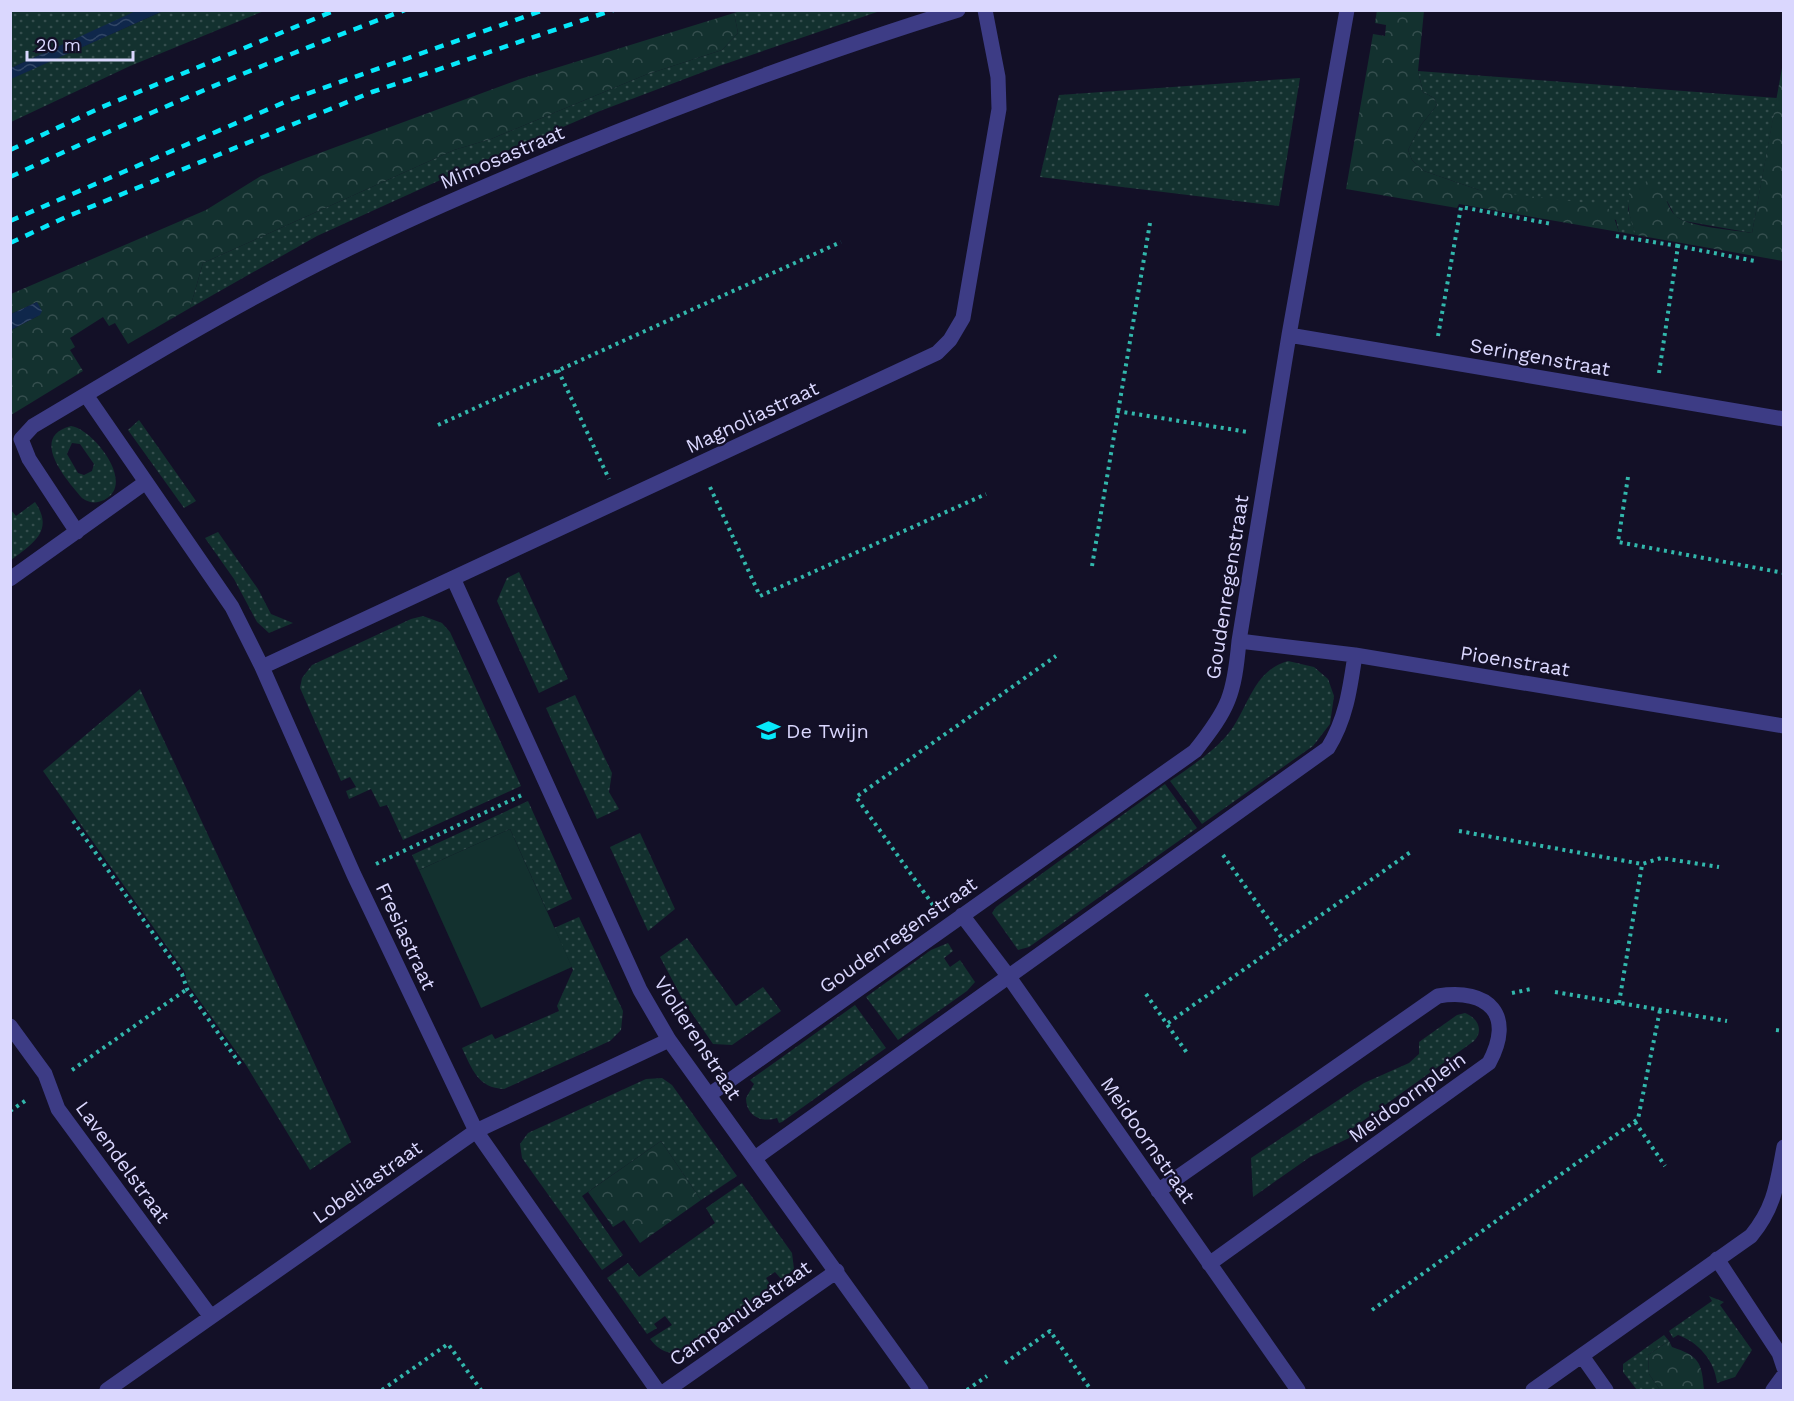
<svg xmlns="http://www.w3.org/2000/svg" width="1794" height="1401" font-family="'Work Sans',sans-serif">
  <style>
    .grass { fill: url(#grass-dots); fill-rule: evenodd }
    .forest { fill: url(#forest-crowns) }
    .garden { fill: #13312f }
    .water { fill: url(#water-waves) }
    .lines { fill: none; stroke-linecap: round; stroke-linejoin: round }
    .path { stroke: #32b7ac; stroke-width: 4; stroke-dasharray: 3 4.5; stroke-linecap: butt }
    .minor { stroke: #3d3c85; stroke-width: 15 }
    .rail { stroke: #07e8fa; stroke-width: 4.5; stroke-dasharray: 9 8; stroke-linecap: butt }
    .labels { text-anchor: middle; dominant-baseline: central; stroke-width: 4.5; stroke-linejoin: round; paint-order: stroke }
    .street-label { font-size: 20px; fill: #dad7fe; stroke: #131027 }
    .poi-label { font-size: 20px; fill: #dad7fe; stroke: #131027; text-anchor: start }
  </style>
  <defs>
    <pattern id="grass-dots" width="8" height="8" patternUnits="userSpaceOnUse" patternTransform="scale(1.5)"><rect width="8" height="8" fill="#13312f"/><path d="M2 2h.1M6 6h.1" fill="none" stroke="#354e4e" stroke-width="1.8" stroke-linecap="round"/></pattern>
    <pattern id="forest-crowns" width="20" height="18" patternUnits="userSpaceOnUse" patternTransform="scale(1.5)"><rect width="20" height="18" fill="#13312f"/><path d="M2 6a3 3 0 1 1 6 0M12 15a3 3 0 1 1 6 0" fill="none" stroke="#354e4e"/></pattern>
    <pattern id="water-waves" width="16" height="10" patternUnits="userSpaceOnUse" patternTransform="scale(1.5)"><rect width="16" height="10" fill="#0f274b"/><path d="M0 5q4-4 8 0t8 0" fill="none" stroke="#314666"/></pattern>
  </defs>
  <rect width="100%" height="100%" fill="#131027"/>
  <path class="grass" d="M 744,10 L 880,11 L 719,66 L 600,111 L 447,177 L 317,236 L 190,308 L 203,263 L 454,150 L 491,139 L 645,75 L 722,50 L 738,33 L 734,13 Z
    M 10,11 L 138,11 L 11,68 Z
    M 163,11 L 264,11 L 130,66 L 11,122 L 10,79 Z
    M 1418,71 L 1777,98 L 1752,233 L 1684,221 L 1675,216 L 1667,201 L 1631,190 L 1628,209 L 1636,235 L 1619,232 L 1616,220 L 1479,190 L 1424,171 L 1412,160 L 1408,150 L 1421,125 L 1437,105 L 1434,98 L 1423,92 Z
    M 1300,78 L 1279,206 L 1040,177 L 1059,95 Z
    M 139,420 L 196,501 L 184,508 L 128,430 Z
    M 71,426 C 93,429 137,484 104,500 C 96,504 89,503 82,498 C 67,480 28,437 71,426 ZM 72,443 L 80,444 L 94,464 L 92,471 L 84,475 L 78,473 L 67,454 Z
    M 35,502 C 55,531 32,544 11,560 L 11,510 L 16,516 Z
    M 218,532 L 258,589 L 271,614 L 293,623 L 269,633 L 257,622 L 234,579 L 205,538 Z
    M 519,572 L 568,679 L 539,693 L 497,601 L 507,578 Z
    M 423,616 L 442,623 L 450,632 L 521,786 L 403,840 L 387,805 L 380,807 L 371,789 L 349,799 L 346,791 L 356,787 L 350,777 L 341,781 L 300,688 L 302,678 L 312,665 L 411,619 Z
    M 1288,661 L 1314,667 L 1328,679 L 1334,696 L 1330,724 L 1313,746 L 1202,824 L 1170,781 C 1190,767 1212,753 1228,734 C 1249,708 1252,671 1288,661 Z
    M 140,689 L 351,1142 L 310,1170 L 246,1065 L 187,983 L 185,972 L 43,771 Z
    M 575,695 L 612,773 L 609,792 L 619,809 L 597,819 L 546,708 Z
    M 1165,784 L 1197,828 L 1029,947 L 1018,950 L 992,913 L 996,907 Z
    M 528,801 L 572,899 L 547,911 L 510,829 L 419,870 L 412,855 Z
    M 640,833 L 675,909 L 648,931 L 610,847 Z
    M 579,917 L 623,1011 L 621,1030 L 610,1041 L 504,1089 C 478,1088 472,1069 462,1048 L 492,1034 L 495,1039 L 559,1011 L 557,1006 L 573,970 L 554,928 Z
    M 687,938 L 736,1006 L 763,987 L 781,1011 L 732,1045 L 713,1044 L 684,1002 L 660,957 Z
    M 948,943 L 953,951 L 944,958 L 950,967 L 960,960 L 975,982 L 967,991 L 898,1040 L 866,997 L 931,950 Z
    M 855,1005 L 886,1048 L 782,1122 L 779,1123 L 777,1118 C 761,1123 746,1116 746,1098 L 754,1084 L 750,1080 Z
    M 1465,1013 C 1478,1018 1484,1031 1474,1041 L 1353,1128 L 1349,1138 L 1310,1157 L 1253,1197 L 1251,1158 L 1364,1083 L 1409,1063 L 1419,1054 L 1419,1042 L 1457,1015 Z
    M 662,1078 L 672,1085 L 737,1176 L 701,1200 L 661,1141 L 582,1196 L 623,1255 L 602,1270 L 522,1158 L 520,1144 L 528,1133 L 646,1079 Z
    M 742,1183 L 792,1253 L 794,1269 L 782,1280 L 775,1272 L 766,1278 L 772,1287 L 682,1351 C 668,1356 659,1350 650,1339 L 672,1325 L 665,1316 L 654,1324 L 657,1328 L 647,1334 L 607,1278 L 628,1263 L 639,1277 L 715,1223 L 706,1208 Z
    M 1709,1296 L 1724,1302 L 1720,1305 L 1752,1350 L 1735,1377 L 1717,1383 C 1715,1361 1698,1342 1678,1335 L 1673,1338 L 1669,1331 L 1712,1301 Z
    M 1664,1335 L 1669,1341 L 1648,1355 L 1649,1374 L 1660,1390 L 1637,1390 L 1623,1372 L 1623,1364 Z"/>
  <path class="forest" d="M 1377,10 L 1424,11 L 1418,71 L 1423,92 L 1434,98 L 1437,105 L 1421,125 L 1408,150 L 1412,160 L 1424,171 L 1479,190 L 1604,205 L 1612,212 L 1619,232 L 1459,204 L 1457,208 L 1346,189 L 1373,34 L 1385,36 L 1386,25 L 1375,23 Z
    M 734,13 L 738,33 L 722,50 L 645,75 L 491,139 L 454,150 L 203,263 L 190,308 L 128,344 L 115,323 L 109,326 L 103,317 L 70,338 L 75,347 L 70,350 L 83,371 L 11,415 L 11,330 L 38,316 L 37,302 L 11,314 L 11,294 L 206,210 L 261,176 L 298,161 L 520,79 Z
    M 1782,68 L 1783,261 L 1636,235 C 1630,219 1626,206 1630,190 L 1649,180 C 1667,186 1664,206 1677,217 C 1690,227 1734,230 1752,233 Z
    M 661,1141 L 701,1200 L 640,1243 L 624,1220 L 613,1227 L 588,1192 Z
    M 1669,1341 L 1672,1347 C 1699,1356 1702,1362 1704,1390 L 1660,1390 L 1649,1374 L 1648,1355 Z"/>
  <path class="garden" d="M 510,829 L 572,967 L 481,1008 L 419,870 Z"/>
  <path class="water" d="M 138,10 L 163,11 L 11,79 L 11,68 Z
    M 37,302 L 42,311 L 40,315 L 11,330 L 11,314 Z"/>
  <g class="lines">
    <path class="path" d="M 1616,236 L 1678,246
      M 1438,336 L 1461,207 L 1552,224
      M 558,370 L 609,479
      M 1659,373 L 1678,246 L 1755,261
      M 1117,411 L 1248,432
      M 438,425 L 841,242
      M 1628,477 L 1618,542 L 1784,573
      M 710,487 L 760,596 L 986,494
      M 1092,566 L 1150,223
      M 73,821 L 182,974 L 187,989 L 240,1064
      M 1459,831 L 1642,864 L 1661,858 L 1719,867
      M 1223,855 L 1284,941
      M 376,864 L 524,794
      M 933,905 L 856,797 L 1056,656
      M 1555,992 L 1727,1021
      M 1512,993 L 1531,989
      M 1146,994 L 1187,1053
      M 1619,1003 L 1642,865
      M 1168,1023 L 1412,851
      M 1776,1030 L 1784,1031
      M 72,1070 L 187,989
      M 10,1111 L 28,1099
      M 1635,1122 L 1665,1166
      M 1372,1310 L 1638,1119 L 1660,1010
      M 1005,1363 L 1050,1331 L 1091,1390
      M 382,1390 L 448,1344 L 481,1390
      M 967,1390 L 987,1376"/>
    <path class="minor" d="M 1289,335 L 1784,419
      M 146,482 L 232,607 L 262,667 L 354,875 L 476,1131 L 657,1390
      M 77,532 L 29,459 L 21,439 L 33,426 C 116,377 199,326 285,281 C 377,232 473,191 569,151 C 697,99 825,51 958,10
      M 453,578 L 640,990 L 669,1040 L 921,1390
      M 10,579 L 146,482 L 86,395
      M 1239,641 L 1355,655 L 1784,726
      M 262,667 L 937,353 L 950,340 L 963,318 L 999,109 L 998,77 L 985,10
      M 962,915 L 1009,977 L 1298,1390
      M 10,1026 L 45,1074 L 58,1109 L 211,1317
      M 709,1095 L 1195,751 C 1229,708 1234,696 1239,641 L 1289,335 L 1347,10
      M 755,1158 L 1328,748 C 1346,719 1350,689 1355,655
      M 1158,1191 L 1438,996 C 1489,988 1515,1015 1489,1063 L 1209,1264
      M 1717,1259 L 1779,1353 L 1784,1368
      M 1582,1356 L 1606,1390
      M 107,1390 L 476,1131 L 669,1040
      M 667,1390 L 837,1271
      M 1533,1390 L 1751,1236 C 1775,1207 1777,1183 1784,1147
      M 1773,1390 L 1784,1375"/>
    <path class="rail" d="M 10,150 L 102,107 L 336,10
      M 10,177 C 140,116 271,60 405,10
      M 10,221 L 292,99 L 544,10
      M 10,243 L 66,217 L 372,92 L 613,10"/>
  </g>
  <defs>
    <symbol id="school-bare" viewBox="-9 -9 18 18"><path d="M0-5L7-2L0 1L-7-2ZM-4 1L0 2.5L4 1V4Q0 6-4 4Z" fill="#07e8fa" stroke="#131027" stroke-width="2.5" paint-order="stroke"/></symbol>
  </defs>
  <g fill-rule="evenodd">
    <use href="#school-bare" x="752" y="714" width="33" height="33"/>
  </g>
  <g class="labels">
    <g class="street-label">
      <text transform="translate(502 157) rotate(-23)">Mimosastraat</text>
      <text transform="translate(1540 357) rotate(10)">Seringenstraat</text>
      <text transform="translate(752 417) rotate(-25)">Magnoliastraat</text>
      <text transform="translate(1227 587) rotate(-81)">Goudenregenstraat</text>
      <text transform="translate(1515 661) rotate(9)">Pioenstraat</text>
      <text transform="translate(898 935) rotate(-35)">Goudenregenstraat</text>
      <text transform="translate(406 936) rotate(65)">Fresiastraat</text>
      <text transform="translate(698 1038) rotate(57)">Violierenstraat</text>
      <text transform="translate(1407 1097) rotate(-36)">Meidoornplein</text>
      <text transform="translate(1148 1140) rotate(55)">Meidoornstraat</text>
      <text transform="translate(123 1162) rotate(54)">Lavendelstraat</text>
      <text transform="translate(367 1182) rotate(-35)">Lobeliastraat</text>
      <text transform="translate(740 1313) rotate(-35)">Campanulastraat</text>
    </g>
    <g class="poi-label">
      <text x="786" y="731">De Twijn</text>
    </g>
  </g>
  <rect width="1794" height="1401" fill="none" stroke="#dad7fe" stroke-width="24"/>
  <path d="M27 51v9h106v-9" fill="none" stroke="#dad7fe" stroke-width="3"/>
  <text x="36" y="51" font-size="18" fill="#dad7fe" stroke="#131027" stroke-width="4.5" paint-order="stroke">20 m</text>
</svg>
